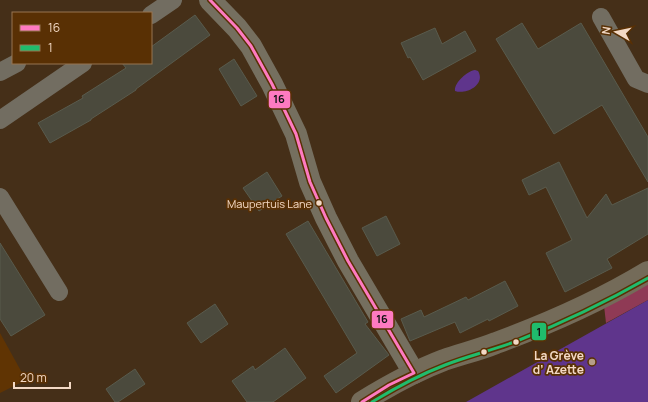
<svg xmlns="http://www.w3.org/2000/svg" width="648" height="402" font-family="Manrope,sans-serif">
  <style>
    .built { fill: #603403 }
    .green { fill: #8f3a55 }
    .water { fill: #5f358c }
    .building { fill: #4b4a3d; stroke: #595b4d }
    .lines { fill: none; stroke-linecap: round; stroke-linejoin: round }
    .street { stroke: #726d61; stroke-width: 18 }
    .secondary { stroke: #756f5f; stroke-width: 22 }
    .primary { stroke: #746b59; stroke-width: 22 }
    .bus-1-casing { stroke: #593004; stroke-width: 6 }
    .bus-2-casing { stroke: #593004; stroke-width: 6 }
    .bus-1 { stroke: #fe7ac1; stroke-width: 3 }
    .bus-2 { stroke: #20bc6c; stroke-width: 3 }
    .bus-dot { fill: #f3d9c5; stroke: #593004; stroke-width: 1.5 }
    .poi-dot { fill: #b69e88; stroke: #593004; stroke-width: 1.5 }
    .labels { text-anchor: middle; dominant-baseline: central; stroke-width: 3.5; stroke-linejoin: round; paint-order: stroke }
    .bus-label { font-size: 11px; fill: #f3d9c5; stroke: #593004; text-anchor: end }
    .poi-label { font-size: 12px; font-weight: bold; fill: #f3d9c5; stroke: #593004; text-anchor: end }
    .line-badge { stroke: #593004; stroke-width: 1.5 }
    .pale-badge-label { font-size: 11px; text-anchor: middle; font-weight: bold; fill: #111 }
  </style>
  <rect width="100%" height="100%" fill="#452f18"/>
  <path class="built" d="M 0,333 L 26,380 L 0,393 Z"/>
  <path class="green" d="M 648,272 L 648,300 L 606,323 L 603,297 Z"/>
  <path class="water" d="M 475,70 L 478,71 C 486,84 467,95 455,91 C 454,83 467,71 475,70 Z
    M 648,300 L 648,402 L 466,402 Z"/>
  <path class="building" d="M 195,15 L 210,35 L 136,89 L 136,90 L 91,119 L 91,120 L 50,143 L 38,123 L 83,98 L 82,96 L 126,68 L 122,63 L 151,63 L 151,47 Z
    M 522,23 L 538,49 L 581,23 L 648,137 L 648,182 L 602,105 L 554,134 L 496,39 Z
    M 435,28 L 442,44 L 465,31 L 476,51 L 423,80 L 410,57 L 408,58 L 401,43 Z
    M 234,59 L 257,96 L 241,106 L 219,69 Z
    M 559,162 L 587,218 L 606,194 L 612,205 L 648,188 L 648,234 L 607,259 L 612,268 L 565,292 L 546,253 L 572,240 L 546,187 L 529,195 L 522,180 Z
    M 267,172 L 282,196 L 259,211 L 243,188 Z
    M 386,216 L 400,244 L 377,256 L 362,228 Z
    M 308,221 L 368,322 L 365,324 L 389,355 L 336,393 L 324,376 L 357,353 L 286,234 Z
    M 0,243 L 45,315 L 11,336 L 0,319 Z
    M 505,281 L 518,306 L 489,321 L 488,319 L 460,333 L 455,322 L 410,341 L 401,319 L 421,310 L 424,317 L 466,297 L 468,300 Z
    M 215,304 L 228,324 L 201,343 L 187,323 Z
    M 285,348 L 306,378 L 273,402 L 247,402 L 232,381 L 253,366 L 255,370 Z
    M 135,369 L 145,384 L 118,402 L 115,402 L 106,389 Z"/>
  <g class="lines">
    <path class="street" d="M 151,15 L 173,0
      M 601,17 L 636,79 L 648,84
      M 0,72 L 17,63
      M 0,120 L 83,63
      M 0,197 L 59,292"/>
    <path class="secondary" d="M 210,0 L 237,28 L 251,46 L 272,84 L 296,134 L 310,182 L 326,218 L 348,261 L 414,373"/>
    <path class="primary" d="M 362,402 C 388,386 415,371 444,360 C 461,354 479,350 496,343 C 548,324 600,301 648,272"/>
    <defs>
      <path id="bus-1" d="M 210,0 L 237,28 L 251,46 L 272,84 L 296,134 L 310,182 L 326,218 L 348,261 L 414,373 L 389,385 L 362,402"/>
      <path id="bus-2" d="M 372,402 C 395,388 419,375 445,365 C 468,356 493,350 517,341 C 562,323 606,302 648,278"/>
    </defs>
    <use href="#bus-1" class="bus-1-casing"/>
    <use href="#bus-2" class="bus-2-casing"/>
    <use href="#bus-1" class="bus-1"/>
    <use href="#bus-2" class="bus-2"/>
  </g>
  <g class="bus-dot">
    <circle cx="319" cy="203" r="3.5"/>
    <circle cx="516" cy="342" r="3.5"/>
    <circle cx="484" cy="352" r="3.5"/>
  </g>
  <circle class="poi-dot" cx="592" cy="362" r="4"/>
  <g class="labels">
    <g class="bus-label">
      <text x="312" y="203">Maupertuis Lane</text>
    </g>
    <g class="poi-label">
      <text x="584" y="355">La Grève<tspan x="584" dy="14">d’ Azette</tspan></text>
    </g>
  </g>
  <g class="line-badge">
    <rect x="268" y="90" width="23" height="19" rx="4" fill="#fe7ac1"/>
    <rect x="371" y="310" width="23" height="19" rx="4" fill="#fe7ac1"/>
    <rect x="531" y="322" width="16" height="19" rx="4" fill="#20bc6c"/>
  </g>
  <g class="pale-badge-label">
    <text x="279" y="103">16</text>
    <text x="382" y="323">16</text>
    <text x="539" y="336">1</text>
  </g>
  <rect x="12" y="12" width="140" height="52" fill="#593004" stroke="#977451"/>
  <rect x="20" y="25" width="20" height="6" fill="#fe7ac1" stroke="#977451"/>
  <text x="48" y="32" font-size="12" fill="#f3d9c5">16</text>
  <rect x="20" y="45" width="20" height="6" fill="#20bc6c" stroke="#977451"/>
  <text x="48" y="52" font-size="12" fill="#f3d9c5">1</text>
  <g transform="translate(616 32) rotate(279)" stroke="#593004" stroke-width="3" paint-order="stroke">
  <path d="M0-3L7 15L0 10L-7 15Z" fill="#f3d9c5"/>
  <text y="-6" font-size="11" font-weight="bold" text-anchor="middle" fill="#f3d9c5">N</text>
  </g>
  <path d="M14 382v6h56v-6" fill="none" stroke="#f3d9c5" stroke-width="2"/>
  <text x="20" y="382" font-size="12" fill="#f3d9c5" stroke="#593004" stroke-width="3" paint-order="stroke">20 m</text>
</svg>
